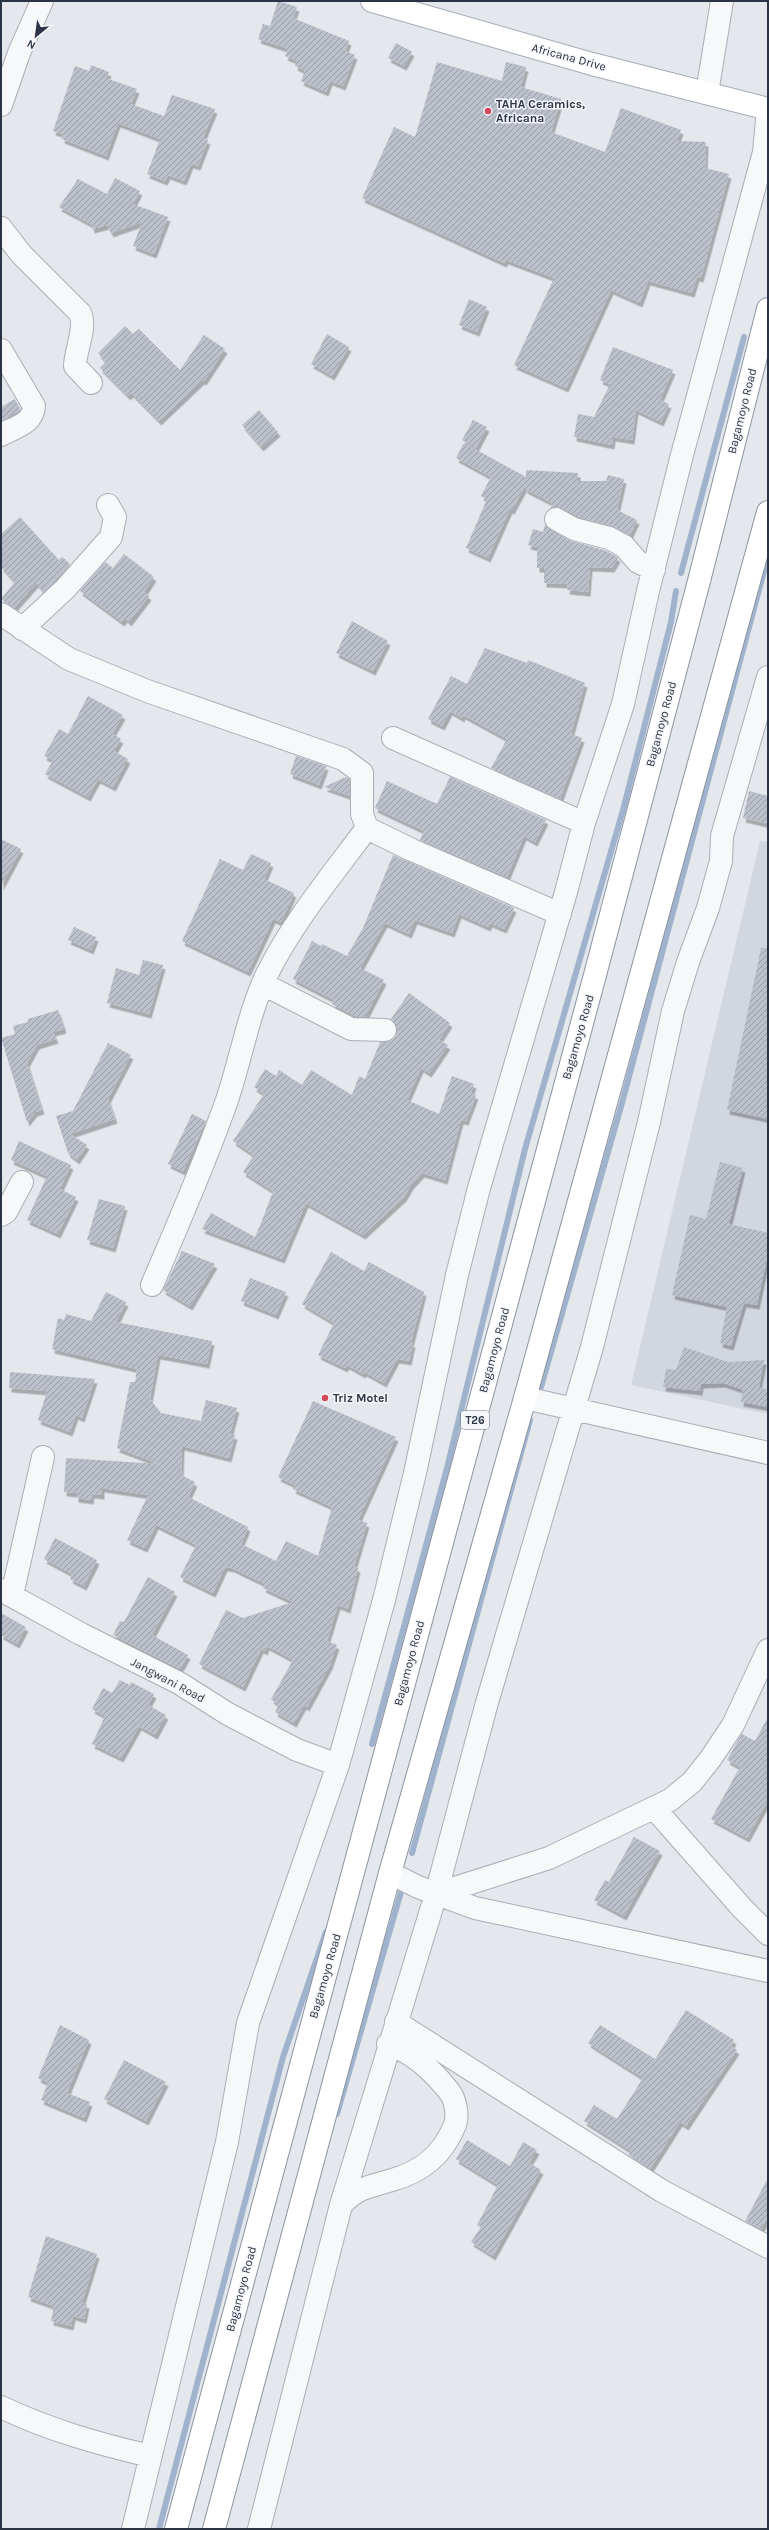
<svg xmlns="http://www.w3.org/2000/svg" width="769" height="2530" font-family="Karla,sans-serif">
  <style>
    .built { fill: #d2d6de }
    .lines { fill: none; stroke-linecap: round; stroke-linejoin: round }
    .stream { stroke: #9fb4cc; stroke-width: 6 }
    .building { fill: url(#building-hatch); filter: url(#shadow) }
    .minor-casing { stroke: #a9aeb7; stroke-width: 24 }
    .major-casing { stroke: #a3abb8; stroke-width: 24 }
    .highway-casing { stroke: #8b94a3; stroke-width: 24 }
    .minor { stroke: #f7f8fa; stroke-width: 22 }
    .major { stroke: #fff; stroke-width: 22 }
    .highway { stroke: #fff; stroke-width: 22 }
    .poi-dot { fill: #d1495b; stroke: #f4f6f9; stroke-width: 1.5 }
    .labels { text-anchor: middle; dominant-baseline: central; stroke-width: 3; stroke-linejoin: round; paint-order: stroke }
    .shield { fill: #f4f6f9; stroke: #676e7b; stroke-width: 1 }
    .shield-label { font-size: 11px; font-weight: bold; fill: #2b3445 }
    .street-label { font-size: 12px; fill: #2b3445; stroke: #f4f6f9 }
    .poi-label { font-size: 12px; font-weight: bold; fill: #2b3445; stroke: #f4f6f9; text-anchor: start }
  </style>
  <defs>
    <pattern id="building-hatch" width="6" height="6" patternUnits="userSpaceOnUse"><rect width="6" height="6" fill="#bbc0ca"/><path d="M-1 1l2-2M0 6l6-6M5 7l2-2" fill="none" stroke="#989da6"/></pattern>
    <filter id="shadow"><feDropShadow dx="2.5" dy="4.5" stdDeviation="0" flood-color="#0004"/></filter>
  </defs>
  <rect width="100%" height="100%" fill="#e4e7ec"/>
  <path class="built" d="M 760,841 L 768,842 L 768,1414 L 631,1385 Z"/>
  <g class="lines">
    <path class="stream" d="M 681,573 L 744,337
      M 541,1387 L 622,1103 L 768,556
      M 372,1744 L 447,1468 L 525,1149 L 623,810 L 671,622 L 676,591
      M 412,1853 L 530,1420
      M 337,2114 L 401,1892
      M 159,2529 L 283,2057 L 326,1932"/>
  </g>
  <path class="building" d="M 278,1 L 297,7 L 293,18 L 349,41 L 345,51 L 355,55 L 343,86 L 330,81 L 326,92 L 301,81 L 305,71 L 295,66 L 297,61 L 285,56 L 288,49 L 258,39 L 263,24 L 270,26 Z
    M 396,43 L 412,52 L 404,66 L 388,58 Z
    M 437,62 L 502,81 L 506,62 L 526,67 L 521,87 L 561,99 L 551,132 L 605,152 L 621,108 L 681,130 L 677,141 L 706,142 L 705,168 L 729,174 L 701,278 L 697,277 L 692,293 L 648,281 L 640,303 L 611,290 L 566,388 L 514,365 L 554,278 L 506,260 L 504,263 L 362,198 L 394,127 L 415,137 Z
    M 91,65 L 109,72 L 106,78 L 137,89 L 131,104 L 164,116 L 172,95 L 215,109 L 203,138 L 208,140 L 198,166 L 191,164 L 184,181 L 168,175 L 165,181 L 147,174 L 160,139 L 118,123 L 106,156 L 62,139 L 63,134 L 53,131 L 75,66 L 89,71 Z
    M 115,178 L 140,191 L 133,204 L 168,217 L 154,254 L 133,246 L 142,222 L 111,233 L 107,225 L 92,229 L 91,224 L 59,207 L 78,179 L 107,194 Z
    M 469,299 L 487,307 L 477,332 L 459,325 Z
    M 125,326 L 133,334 L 139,329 L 180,370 L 204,335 L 225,349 L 204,381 L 202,380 L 159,421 L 131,393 L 128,396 L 100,368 L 106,362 L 98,353 Z
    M 327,334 L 349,347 L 332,376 L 311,364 Z
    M 613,347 L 673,370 L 660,400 L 669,404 L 661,422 L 636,410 L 632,440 L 613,437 L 612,445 L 574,437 L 578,414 L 594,417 L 610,384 L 600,380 Z
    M 15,399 L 20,410 L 1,421 L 1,407 Z
    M 259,410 L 278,432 L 261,447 L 242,425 Z
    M 473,420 L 487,427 L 476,448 L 462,440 Z
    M 464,443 L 526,477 L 526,470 L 578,473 L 578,481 L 606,481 L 608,475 L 624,479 L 617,510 L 637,520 L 630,535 L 612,526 L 579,517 L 562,508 L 551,508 L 552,503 L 525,489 L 525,486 L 512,510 L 510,509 L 488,558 L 466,548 L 487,499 L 481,496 L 491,477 L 456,458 Z
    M 20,517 L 59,560 L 62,557 L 70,564 L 44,592 L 36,583 L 14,608 L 1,599 L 15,582 L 1,567 L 1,534 Z
    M 545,525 L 568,540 L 604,550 L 616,556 L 618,558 L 612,568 L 590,567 L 588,592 L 567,590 L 568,584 L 544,583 L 544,568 L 537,568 L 537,547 L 528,545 L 533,529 L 543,532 Z
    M 124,554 L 154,577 L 144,592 L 149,596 L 129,622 L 125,618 L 122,622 L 80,591 L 105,562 L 113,568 Z
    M 352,621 L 388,641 L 373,671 L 336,653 Z
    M 485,648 L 527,663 L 528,660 L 585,683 L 571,734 L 582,738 L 560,799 L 491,768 L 507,739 L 463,715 L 462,718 L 450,711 L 442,726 L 428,719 L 451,676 L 467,684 Z
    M 88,696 L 123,715 L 112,734 L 121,739 L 114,751 L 128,759 L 113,787 L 98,779 L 88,797 L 45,774 L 53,760 L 44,756 L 59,729 L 68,734 Z
    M 296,756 L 326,766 L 319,785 L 290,774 Z
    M 346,777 L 350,779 L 350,796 L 324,787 Z
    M 450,777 L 546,820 L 535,842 L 524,836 L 507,877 L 420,840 L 424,831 L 375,808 L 387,781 L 437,804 Z
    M 749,791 L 768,796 L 768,824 L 743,818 Z
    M 1,839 L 21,849 L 1,886 Z
    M 251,854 L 271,863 L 264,879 L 294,893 L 281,922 L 273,919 L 248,972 L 182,941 L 220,859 L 243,870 Z
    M 393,855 L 514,908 L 504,929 L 490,923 L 488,927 L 459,914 L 452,933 L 415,920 L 409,934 L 385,923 L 360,968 L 384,980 L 365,1017 L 357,1017 L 332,1004 L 334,1000 L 293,979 L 312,941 L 321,946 L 322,944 L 347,956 L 363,928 Z
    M 74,927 L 96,937 L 91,950 L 68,940 Z
    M 761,948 L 768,948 L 768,1119 L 727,1110 Z
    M 143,960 L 163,965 L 149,1014 L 107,1003 L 116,968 L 139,975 Z
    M 409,993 L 450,1023 L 439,1040 L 448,1045 L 429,1073 L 421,1068 L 407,1100 L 439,1114 L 452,1076 L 474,1084 L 471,1093 L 476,1095 L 466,1121 L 461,1120 L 445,1180 L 422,1173 L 411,1185 L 404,1197 L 363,1235 L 306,1203 L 282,1259 L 202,1229 L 211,1213 L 255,1237 L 263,1218 L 273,1191 L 243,1172 L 254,1155 L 233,1141 L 264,1094 L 254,1087 L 265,1069 L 276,1076 L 279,1070 L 302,1085 L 311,1070 L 352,1095 L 359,1076 L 365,1079 L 380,1042 L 391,1041 L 396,1036 L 396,1024 L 391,1019 Z
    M 58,1010 L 64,1029 L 53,1032 L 56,1039 L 37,1045 L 27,1063 L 42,1110 L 35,1112 L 27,1122 L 1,1038 L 15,1034 L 13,1026 L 28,1022 L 28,1019 Z
    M 108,1043 L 131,1055 L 108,1099 L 115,1119 L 70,1134 L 87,1145 L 77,1160 L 68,1153 L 56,1116 L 73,1111 Z
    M 192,1114 L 206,1121 L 183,1171 L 168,1164 Z
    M 19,1141 L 71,1165 L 60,1189 L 76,1197 L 58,1234 L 27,1220 L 47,1176 L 11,1160 Z
    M 720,1162 L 743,1168 L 729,1224 L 768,1233 L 768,1254 L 757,1305 L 744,1303 L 731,1346 L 720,1343 L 727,1307 L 672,1295 L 690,1215 L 706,1219 Z
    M 99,1199 L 125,1206 L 113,1248 L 87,1240 Z
    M 182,1251 L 215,1264 L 190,1306 L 163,1290 Z
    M 331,1252 L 364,1271 L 369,1262 L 424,1292 L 411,1343 L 413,1343 L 409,1361 L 397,1359 L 384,1383 L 364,1372 L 363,1374 L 347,1365 L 345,1368 L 318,1355 L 334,1323 L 302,1304 Z
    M 250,1278 L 286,1292 L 276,1315 L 241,1301 Z
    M 106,1292 L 126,1302 L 116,1322 L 212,1341 L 207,1364 L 158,1355 L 150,1399 L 161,1413 L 201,1421 L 206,1400 L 237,1408 L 230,1434 L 235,1435 L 229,1458 L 182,1446 L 181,1475 L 195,1482 L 188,1497 L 248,1527 L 241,1544 L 276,1561 L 286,1541 L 318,1556 L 332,1507 L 293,1489 L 295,1485 L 278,1477 L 313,1401 L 396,1437 L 358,1520 L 367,1523 L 354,1566 L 358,1568 L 348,1609 L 338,1605 L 327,1641 L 337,1645 L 330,1665 L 307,1707 L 304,1705 L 294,1723 L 275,1712 L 279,1705 L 271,1699 L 293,1660 L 267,1646 L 265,1651 L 261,1649 L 243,1687 L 199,1664 L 226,1610 L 243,1618 L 293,1602 L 263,1588 L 265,1584 L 232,1568 L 225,1567 L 213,1593 L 180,1577 L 196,1545 L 156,1525 L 145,1548 L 127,1540 L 148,1495 L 102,1488 L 102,1495 L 92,1494 L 91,1500 L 76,1498 L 76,1493 L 64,1492 L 66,1458 L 159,1464 L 117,1448 L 130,1382 L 135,1382 L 137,1369 L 52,1349 L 58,1318 L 64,1320 L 66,1314 L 91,1321 Z
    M 684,1347 L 728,1362 L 764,1360 L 759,1387 L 768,1390 L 768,1407 L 741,1402 L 743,1390 L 723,1383 L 701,1384 L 700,1391 L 663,1387 L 666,1369 L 676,1370 Z
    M 10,1372 L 95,1379 L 82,1418 L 76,1415 L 70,1432 L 38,1420 L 47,1391 L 9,1388 Z
    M 55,1538 L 97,1560 L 84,1586 L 70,1579 L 72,1574 L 44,1559 Z
    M 148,1577 L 175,1592 L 152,1635 L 188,1655 L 180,1669 L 113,1635 L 120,1621 L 124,1622 Z
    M 1,1613 L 26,1627 L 17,1644 L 1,1635 Z
    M 120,1680 L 130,1685 L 131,1682 L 154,1694 L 148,1705 L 166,1715 L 155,1735 L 139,1726 L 121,1758 L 92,1744 L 105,1716 L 92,1709 L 103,1688 L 112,1693 Z
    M 768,1717 L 768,1800 L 747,1838 L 711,1819 L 740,1767 L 727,1760 L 737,1742 L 742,1734 L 755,1741 Z
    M 634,1837 L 660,1851 L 624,1916 L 594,1900 L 605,1880 L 609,1882 Z
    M 686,2010 L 734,2040 L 731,2046 L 737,2050 L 686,2126 L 680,2122 L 650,2169 L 629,2155 L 631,2151 L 584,2121 L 594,2105 L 617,2119 L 643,2078 L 588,2043 L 600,2025 L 655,2059 Z
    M 60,2025 L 89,2040 L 67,2093 L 90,2102 L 84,2118 L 41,2100 L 48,2083 L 38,2078 Z
    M 124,2060 L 166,2082 L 146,2121 L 104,2099 Z
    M 467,2140 L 510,2166 L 523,2142 L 537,2150 L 529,2163 L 541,2170 L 493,2256 L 471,2242 L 481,2227 L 477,2225 L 498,2185 L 456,2159 Z
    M 768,2178 L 768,2217 L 761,2229 L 745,2221 Z
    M 46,2236 L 97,2254 L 82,2303 L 87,2304 L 84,2319 L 73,2316 L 71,2326 L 51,2321 L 54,2306 L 28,2297 Z"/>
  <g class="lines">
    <defs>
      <path id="minor" d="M 707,93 L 722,1
        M 1,105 L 19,53 L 42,1
        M 1,228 L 21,254 L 80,313 C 87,327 75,351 75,366 L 91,383
        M 1,350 L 34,406 C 33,424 15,427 1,435
        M 556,519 L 574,529 L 609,538 L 624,546 L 638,562 L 654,570
        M 1,614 L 69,659 L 147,691 L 343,759 L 362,773 L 362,814 L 367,828 L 412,850 L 560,914
        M 22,629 L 65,589 L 111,537 L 115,517 L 108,505
        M 393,738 L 584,823
        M 263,984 L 351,1029 L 385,1030
        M 1,1215 L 6,1212 L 22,1182
        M 152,1285 C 178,1224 205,1163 227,1100 C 241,1059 248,1015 266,976 C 292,923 332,875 367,828
        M 525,1398 L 768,1453
        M 1,1590 L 81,1634 L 179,1683 L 228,1714 L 297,1750 L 338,1765
        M 12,1595 L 43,1457
        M 654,1808 L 742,1908 L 768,1934
        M 390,1873 L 418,1887 L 475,1908 L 768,1971
        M 436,1894 L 549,1858 L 670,1800 L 692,1782 L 711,1758 L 733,1725 L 768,1650
        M 396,2022 L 662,2191 L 768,2247
        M 341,2205 C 358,2187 369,2187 392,2180 C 421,2172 442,2156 454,2127 C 459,2117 456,2099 448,2090 C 433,2071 412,2052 388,2044
        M 1,2407 C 49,2430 99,2444 150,2456
        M 133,2529 L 227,2142 L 248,2023 L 338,1765 L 384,1600 L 415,1473 L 457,1275 L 479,1188 L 566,892 L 584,823 L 623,704 L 648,591 L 682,455 L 764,152 L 768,109
        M 259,2529 L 341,2205 L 436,1894 L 486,1706 L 592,1347 L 649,1122 L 673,1011 L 688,962 L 708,908 L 721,861 L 722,836 L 768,677"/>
      <path id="major" d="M 372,1 L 592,64 L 768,109"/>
      <path id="highway" d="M 176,2529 L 595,975 L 699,581 L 768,309
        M 214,2529 L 390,1873 L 525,1398 L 768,512"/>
    </defs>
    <use href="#minor" class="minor-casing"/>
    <use href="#major" class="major-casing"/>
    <use href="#highway" class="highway-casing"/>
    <use href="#minor" class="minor"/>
    <use href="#major" class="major"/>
    <use href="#highway" class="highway"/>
  </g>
  <g class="poi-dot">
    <circle cx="488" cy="111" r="4"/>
    <circle cx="325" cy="1398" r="4"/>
  </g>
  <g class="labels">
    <rect class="shield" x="461" y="1411" width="28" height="18" rx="3"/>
    <g class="shield-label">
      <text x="475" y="1420">T26</text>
    </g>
    <g class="street-label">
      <text transform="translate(569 57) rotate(15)">Africana Drive</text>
      <text transform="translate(742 411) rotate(-76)">Bagamoyo Road</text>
      <text transform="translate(661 724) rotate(-75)">Bagamoyo Road</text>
      <text transform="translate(578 1037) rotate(-74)">Bagamoyo Road</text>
      <text transform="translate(494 1350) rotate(-75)">Bagamoyo Road</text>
      <text transform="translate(409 1663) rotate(-75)">Bagamoyo Road</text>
      <text transform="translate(168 1680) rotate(28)">Jangwani Road</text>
      <text transform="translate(325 1976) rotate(-74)">Bagamoyo Road</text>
      <text transform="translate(241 2289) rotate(-75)">Bagamoyo Road</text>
    </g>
    <g class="poi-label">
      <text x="496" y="104">TAHA Ceramics,<tspan x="496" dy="14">Africana</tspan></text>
      <text x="333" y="1398">Triz Motel</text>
    </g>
  </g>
  <rect width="769" height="2530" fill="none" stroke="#2b3445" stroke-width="4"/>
  <g transform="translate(36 36) rotate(209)" stroke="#f4f6f9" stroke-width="3" paint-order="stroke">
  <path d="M0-3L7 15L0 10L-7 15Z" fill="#2b3445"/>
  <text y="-6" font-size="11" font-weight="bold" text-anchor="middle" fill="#2b3445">N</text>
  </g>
</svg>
